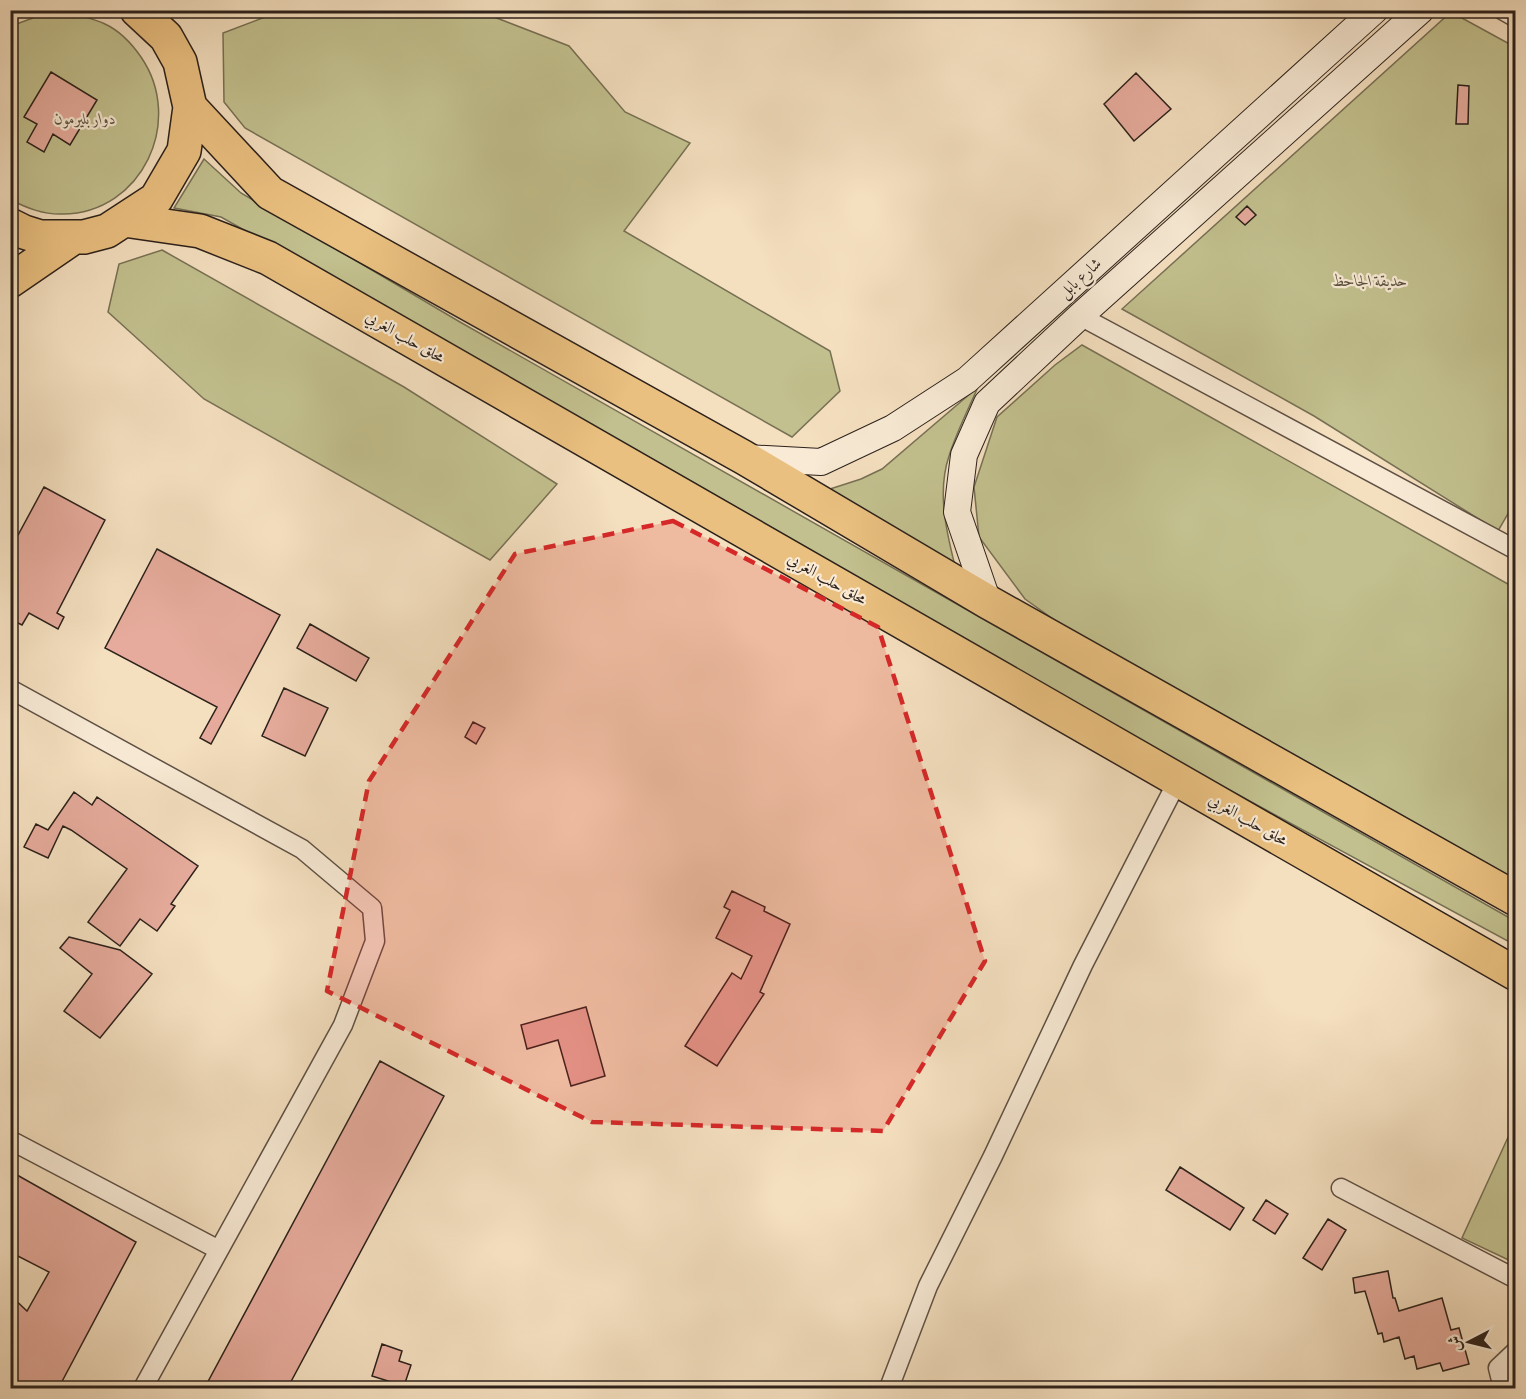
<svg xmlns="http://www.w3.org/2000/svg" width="1526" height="1399" font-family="Alegreya,Amiri,serif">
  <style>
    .green { fill: #c2c08e; stroke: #777054; stroke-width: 1.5 }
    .building { fill: #e6ab9c; stroke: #2c211b; stroke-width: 1.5 }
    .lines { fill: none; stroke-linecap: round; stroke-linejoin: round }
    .street-casing { stroke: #5e5044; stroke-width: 21 }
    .secondary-casing { stroke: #2c211b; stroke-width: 28 }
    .highway-casing { stroke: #2c211b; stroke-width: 36 }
    .street { stroke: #f8ead5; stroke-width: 18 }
    .secondary { stroke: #f8ead5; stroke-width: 26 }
    .highway { stroke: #eac080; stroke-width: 33 }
    .marked { fill: #d62828; fill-opacity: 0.2; stroke: #d62828; stroke-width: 4.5; stroke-dasharray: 12 8; stroke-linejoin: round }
    .labels { text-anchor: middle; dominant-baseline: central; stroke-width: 4.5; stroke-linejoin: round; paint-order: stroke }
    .park-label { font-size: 16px; font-style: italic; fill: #59513e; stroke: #f8ead5 }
    .street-label { font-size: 16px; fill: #2c211b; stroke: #f8ead5 }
  </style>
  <rect width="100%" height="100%" fill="#f4dfbf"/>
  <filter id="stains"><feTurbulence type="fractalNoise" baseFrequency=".00333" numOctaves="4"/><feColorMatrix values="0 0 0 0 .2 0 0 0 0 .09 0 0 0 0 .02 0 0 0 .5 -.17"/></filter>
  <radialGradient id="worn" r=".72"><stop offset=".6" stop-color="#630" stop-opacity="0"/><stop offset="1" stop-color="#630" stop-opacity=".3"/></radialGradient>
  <path class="green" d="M 476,10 L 569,46 L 625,112 L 690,143 L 624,231 L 830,351 L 840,391 L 792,437 L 245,128 L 224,102 L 223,33 L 281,11 Z
    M 1451,12 L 1515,47 L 1516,500 L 1498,531 L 1314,416 L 1122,309 Z
    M 74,14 C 84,17 95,19 105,24 C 120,31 132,44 141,57 C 185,121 142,213 63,214 C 44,215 27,208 11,200 L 11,26 L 41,15 Z
    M 204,159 L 241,193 L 460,322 L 1515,921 L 1515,945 L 1187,767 L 687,479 L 221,217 L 174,208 Z
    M 162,250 L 404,387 L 557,484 L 490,560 L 204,399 L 108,312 L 119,264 Z
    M 1082,345 L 1515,588 L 1515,884 L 1118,665 L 1025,599 L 979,537 L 974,487 L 997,417 L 1055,365 Z
    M 978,387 C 968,410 956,433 949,456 C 937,492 946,530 955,566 L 827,490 L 861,479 L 882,469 Z
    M 1515,1122 L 1515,1263 L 1462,1238 Z"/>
  <path class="building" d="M 51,72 L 97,100 L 70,145 L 53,134 L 44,152 L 27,142 L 37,124 L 24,117 Z
    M 1136,73 L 1171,109 L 1134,141 L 1104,104 Z
    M 1458,85 L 1469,86 L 1468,124 L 1456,124 Z
    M 1247,206 L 1256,215 L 1245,225 L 1236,217 Z
    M 44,487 L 105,520 L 57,613 L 64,617 L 58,629 L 29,613 L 22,625 L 10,619 L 10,550 Z
    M 157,549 L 280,615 L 211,744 L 200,738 L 217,707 L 105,648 Z
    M 310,624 L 369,658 L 356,681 L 297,648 Z
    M 284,688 L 328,708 L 305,756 L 262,736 Z
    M 473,722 L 485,728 L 476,744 L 465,737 Z
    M 74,792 L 92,805 L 97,797 L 198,866 L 171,904 L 175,906 L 157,931 L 140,919 L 120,946 L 88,922 L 127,869 L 71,830 L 63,826 L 48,858 L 24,847 L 36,824 L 48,830 Z
    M 732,891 L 765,907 L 764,911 L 790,924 L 760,992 L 764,994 L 717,1066 L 685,1046 L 732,973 L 741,979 L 752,956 L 716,938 L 730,910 L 724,907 Z
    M 69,937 L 120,950 L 152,974 L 100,1038 L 64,1011 L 92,974 L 60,948 Z
    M 586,1007 L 605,1076 L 571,1086 L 558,1040 L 527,1049 L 521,1025 Z
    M 380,1061 L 444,1096 L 287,1389 L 204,1389 Z
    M 1180,1167 L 1244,1208 L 1230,1230 L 1166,1190 Z
    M 10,1171 L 136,1242 L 58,1389 L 10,1389 L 10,1295 L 27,1311 L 49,1272 L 10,1252 Z
    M 1266,1200 L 1288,1214 L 1275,1234 L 1253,1220 Z
    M 1328,1219 L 1346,1230 L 1322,1270 L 1303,1258 Z
    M 1388,1271 L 1393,1298 L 1395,1298 L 1399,1311 L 1442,1298 L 1451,1330 L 1459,1328 L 1469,1364 L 1443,1371 L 1440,1363 L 1417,1369 L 1414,1356 L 1405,1359 L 1399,1337 L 1384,1342 L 1382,1333 L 1378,1334 L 1365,1291 L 1355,1293 L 1353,1278 Z
    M 382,1344 L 402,1351 L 399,1361 L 411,1365 L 404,1386 L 372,1376 Z"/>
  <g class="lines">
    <defs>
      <path id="street" d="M 1502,10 L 1516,18
        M 1080,316 L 1516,550
        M 10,689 L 302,849 L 372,908 L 375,941 L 343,1025 L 143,1388
        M 10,1140 L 219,1250
        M 1341,1188 L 1516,1279
        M 889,1388 L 928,1286 L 993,1156 L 1083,965 L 1178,780
        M 1503,1388 L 1498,1368 L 1516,1351"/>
      <path id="secondary" d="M 746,458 L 821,462 L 893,428 L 967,380 L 1375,10
        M 988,602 L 957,512 L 964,455 L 987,403 L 1080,316 L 1421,10"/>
      <path id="highway" d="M 190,107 L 270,193 L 743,457 L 988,602 L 1516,899
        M 124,220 L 200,231 L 268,258 L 1516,974
        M 10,225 L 24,232 L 40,237 L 84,237 L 107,231 L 156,199 L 184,151 L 190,107 L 180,62 L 166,37 L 137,10
        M 10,281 L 74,237"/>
    </defs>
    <use href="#street" class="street-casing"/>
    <use href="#secondary" class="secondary-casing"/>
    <use href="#highway" class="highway-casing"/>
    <use href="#street" class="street"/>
    <use href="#secondary" class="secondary"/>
    <use href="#highway" class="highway"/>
  </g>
  <path class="marked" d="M 673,521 L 878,627 L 985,961 L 883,1131 L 592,1122 L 327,991 L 369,781 L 515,554 Z"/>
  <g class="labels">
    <g class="park-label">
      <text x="85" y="119">دوار بليرمون</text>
      <text x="1370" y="281">حديقة الجاحظ</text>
    </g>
    <g class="street-label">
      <text transform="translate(1080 278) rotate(-42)">شارع بابل</text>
      <text transform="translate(405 337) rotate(30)">محلق حلب الغربي</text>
      <text transform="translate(827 579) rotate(30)">محلق حلب الغربي</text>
      <text transform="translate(1248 820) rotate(30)">محلق حلب الغربي</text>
    </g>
  </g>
  <rect width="1526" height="1399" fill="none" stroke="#f4dfbf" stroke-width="36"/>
  <rect x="12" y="12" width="1502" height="1375" fill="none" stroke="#2c211b" stroke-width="3"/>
  <rect x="18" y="18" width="1490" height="1363" fill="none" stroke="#2c211b" stroke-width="1.5"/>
  <g transform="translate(1469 1342) rotate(263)" stroke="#f8ead5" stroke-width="4.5" paint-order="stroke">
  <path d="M0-4.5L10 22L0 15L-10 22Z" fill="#2c211b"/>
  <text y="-9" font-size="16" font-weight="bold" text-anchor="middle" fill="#2c211b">ش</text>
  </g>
  <rect width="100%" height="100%" filter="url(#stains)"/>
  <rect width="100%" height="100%" fill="url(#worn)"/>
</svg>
